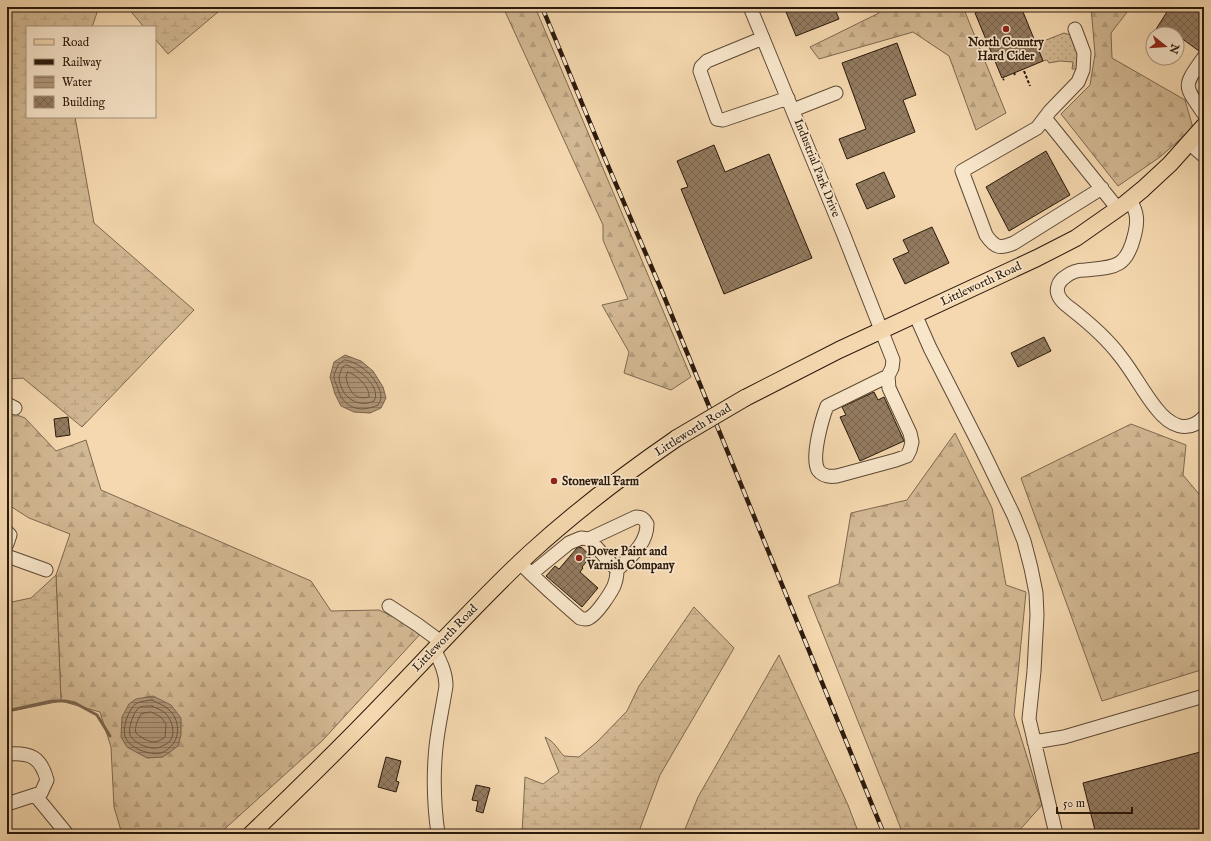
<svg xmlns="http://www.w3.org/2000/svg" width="1211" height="841" font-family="'IM FELL English',serif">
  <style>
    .grass { fill: url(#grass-dots); stroke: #7e6850 }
    .forest { fill: url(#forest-firs); stroke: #7e6850 }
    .wetland { fill: url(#wetland-marsh); stroke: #7e6850 }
    .water { fill: url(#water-rules); stroke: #7a654d }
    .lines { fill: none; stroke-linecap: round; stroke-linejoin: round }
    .shore { stroke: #6d5842; stroke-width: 1 }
    .stream { stroke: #7a654d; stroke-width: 3 }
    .building { fill: url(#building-cross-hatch); stroke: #2a190c }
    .minor-casing { stroke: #5d4935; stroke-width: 15 }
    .major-casing { stroke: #2a190c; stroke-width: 18 }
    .path { stroke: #2a190c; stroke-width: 2; stroke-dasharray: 3 2; stroke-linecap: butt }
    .minor { stroke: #f8e6cb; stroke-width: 13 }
    .major { stroke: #f5d8af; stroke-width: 16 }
    .rail-casing { stroke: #2a190c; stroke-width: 4.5 }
    .rail { stroke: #f8e6cb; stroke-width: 3; stroke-dasharray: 9; stroke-linecap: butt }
    .major-bridge-casing { stroke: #2a190c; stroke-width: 18; stroke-linecap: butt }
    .major-bridge { stroke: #f5d8af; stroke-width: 16 }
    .poi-dot { fill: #8f2418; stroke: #f8e6cb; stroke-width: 1.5 }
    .labels { text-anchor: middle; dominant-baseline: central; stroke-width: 3.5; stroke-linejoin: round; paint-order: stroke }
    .poi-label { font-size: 12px; font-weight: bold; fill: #2a190c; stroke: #f8e6cb; text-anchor: start }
    .street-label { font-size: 12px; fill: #2a190c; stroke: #f8e6cb }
  </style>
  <defs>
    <pattern id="grass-dots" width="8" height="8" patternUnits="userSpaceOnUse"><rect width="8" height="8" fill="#d2b893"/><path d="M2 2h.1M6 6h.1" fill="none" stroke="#b49e7e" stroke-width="1.8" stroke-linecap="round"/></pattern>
    <pattern id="forest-firs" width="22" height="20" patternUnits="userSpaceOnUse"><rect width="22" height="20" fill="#d2b893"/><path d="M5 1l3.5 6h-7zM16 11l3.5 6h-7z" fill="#b49e7e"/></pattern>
    <pattern id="wetland-marsh" width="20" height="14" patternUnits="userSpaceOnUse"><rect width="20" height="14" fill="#d2b893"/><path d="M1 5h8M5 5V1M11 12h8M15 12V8" fill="none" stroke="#b49e7e"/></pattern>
    <pattern id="water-rules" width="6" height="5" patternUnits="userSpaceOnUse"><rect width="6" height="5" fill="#b09778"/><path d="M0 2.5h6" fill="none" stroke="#8f7a61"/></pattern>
    <pattern id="building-cross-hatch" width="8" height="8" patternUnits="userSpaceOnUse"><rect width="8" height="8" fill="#947c61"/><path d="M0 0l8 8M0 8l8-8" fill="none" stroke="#79654e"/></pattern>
  </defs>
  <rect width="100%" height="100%" fill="#f5d8af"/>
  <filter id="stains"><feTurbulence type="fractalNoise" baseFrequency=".005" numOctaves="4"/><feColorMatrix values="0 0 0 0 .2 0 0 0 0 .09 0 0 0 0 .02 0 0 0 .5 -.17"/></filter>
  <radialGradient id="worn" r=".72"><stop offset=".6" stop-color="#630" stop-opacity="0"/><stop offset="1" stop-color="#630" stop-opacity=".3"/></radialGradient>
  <path class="grass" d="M 1064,33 L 1071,35 L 1080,52 L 1079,69 L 1072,69 L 1073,62 L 1060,61 L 1049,63 L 1047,60 L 1043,61 L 1036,44 Z"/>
  <path class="forest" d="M 503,7 L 535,7 L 691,377 L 671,390 L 624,373 L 629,352 L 602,305 L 628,299 L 603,240 L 603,225 Z
    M 877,7 L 963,7 L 1006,113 L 976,130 L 949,56 L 913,32 L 819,59 L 810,47 L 879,13 Z
    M 1091,7 L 1131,7 L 1111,33 L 1112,58 L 1185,100 L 1193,128 L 1160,157 L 1118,186 L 1061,114 L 1090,85 L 1095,54 Z
    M 7,411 L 25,418 L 56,451 L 86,440 L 101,490 L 311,581 L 331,611 L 379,610 L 423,631 L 322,741 L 219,834 L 122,834 L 114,807 L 111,747 L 100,712 L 61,701 L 56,575 L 70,534 L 29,518 L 7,504 Z
    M 1131,424 L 1186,445 L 1183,475 L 1204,500 L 1204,669 L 1102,701 L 1021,478 Z
    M 955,433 L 992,508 L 1006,585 L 1026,592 L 1014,715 L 1042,805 L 1016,834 L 903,834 L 808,596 L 839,584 L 851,513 L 907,500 Z"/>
  <path class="wetland" d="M 7,7 L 99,7 L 92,27 L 27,27 L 27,117 L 75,117 L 94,223 L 194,310 L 82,427 L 23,378 L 7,379 Z
    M 127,7 L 224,7 L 168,54 L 155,39 L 155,27 L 144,27 Z
    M 56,575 L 61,701 L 7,712 L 7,603 L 31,598 Z
    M 694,607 L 734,648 L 660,775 L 638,834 L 522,834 L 525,777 L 543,784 L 559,772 L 545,737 C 555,742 557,749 564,756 L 579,757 L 597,742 L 627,711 L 639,686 Z
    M 779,655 L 848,805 L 859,834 L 683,834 L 698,797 Z"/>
  <path class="water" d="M 345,355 L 361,361 L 373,371 L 383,387 L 386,398 L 381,408 L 370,413 L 354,412 L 341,406 L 335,394 L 330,377 L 334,362 Z
    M 153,696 L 171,705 L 181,718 L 181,735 L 178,746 L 163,757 L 147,758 L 127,747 L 121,737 L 122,717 L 129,704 L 136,699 Z"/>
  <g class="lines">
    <path class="shore" d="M 345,360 C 360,362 380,380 381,397 C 381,400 379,403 378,405 C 358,414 342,407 337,386 C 336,384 334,380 334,377 C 334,373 337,368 338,365 Z
      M 346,365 C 358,368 382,387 374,401 C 357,409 340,396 339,377 C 339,375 341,371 342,368 Z
      M 348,372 C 357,375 370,387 369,397 C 354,401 349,390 346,378 Z
      M 152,700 C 157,703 164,705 168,709 C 180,718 181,739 169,748 C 167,750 164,752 161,753 C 151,756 128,748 125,736 C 122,727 129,708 137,703 C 141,701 147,701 152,700 Z
      M 152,706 C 156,708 162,710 165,713 C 172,719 176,733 170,741 C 168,743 165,745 162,746 C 154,752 134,744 130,735 C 128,729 133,711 140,707 C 143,706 148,706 152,706 Z
      M 151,712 L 161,717 L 166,724 L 165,737 C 156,744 151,743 141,737 C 140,736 137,735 136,733 C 134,728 138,719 141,714 Z"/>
    <path class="stream" d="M 7,711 L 52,701 L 65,701 L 75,703 L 97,715 L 110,736"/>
  </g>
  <path class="building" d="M 784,7 L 834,7 L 839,19 L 796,36 Z
    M 989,7 L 1021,7 L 1043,61 L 1002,78 L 975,13 Z
    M 1170,7 L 1204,7 L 1204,48 L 1203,49 L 1199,51 L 1177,35 L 1177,34 L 1153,34 Z
    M 897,43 L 916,95 L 903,100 L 915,132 L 847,159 L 839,139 L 866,129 L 842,63 Z
    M 714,145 L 725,172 L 769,154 L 812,258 L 724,294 L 681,189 L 688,187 L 677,161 Z
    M 1046,151 L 1070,195 L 1009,231 L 986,187 Z
    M 884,172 L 895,197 L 867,209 L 856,184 Z
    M 932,227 L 949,263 L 905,284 L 893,259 L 909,252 L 903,240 Z
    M 1044,337 L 1051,351 L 1018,367 L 1011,353 Z
    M 874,392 L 878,400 L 884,397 L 904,441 L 860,461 L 840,417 L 846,415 L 842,407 Z
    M 68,417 L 70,435 L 56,437 L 54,419 Z
    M 581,547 L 591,556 L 582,567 L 583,568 L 580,572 L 598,588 L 582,607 L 546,576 L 555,566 L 559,569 L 577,548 Z
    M 1204,751 L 1204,834 L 1096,834 L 1083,783 Z
    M 386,757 L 401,761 L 396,781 L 399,782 L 396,792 L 378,787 Z
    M 476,785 L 490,788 L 483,813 L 476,811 L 478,801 L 472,800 Z"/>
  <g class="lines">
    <defs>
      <path id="minor" d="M 750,7 L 843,233 L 893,360 L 892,368 L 888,376 L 827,406 C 822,419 811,457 818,470 C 823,477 830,477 837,476 L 896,460 L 907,456 L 910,450 L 912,442 L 910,433 L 889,388 L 888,376
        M 1075,29 L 1084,53 L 1083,70 L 1078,82 L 1050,111 L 1037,128 L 962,171 L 986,235 C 995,248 1000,249 1014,243 L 1102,188
        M 763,38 L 707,61 L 701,67 L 700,71 L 717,119 L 723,120 L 788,98
        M 1204,57 C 1183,87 1183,84 1204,114
        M 793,110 L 836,93
        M 1045,118 L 1118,209
        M 1189,143 L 1204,156
        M 1130,200 C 1138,213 1138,222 1134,237 C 1126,269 1113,267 1085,270 C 1077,270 1071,272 1065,277 C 1062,279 1059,282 1058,286 C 1055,295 1063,303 1070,308 C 1088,322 1106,337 1120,356 C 1133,372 1143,392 1156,408 C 1169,425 1187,435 1204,417
        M 915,314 L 930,348 L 982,450 L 1014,516 L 1024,541 L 1031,568 L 1036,593 L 1037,615 L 1034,671 L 1029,719 L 1056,834
        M 7,404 L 15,408
        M 7,532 L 10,535 L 7,544
        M 589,539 L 636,517 C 642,517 644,519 647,524 C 647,544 631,556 617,570
        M 7,556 L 46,570
        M 520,563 C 539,582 559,600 580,618 C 583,619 586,620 589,618 C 597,614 610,594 614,586 C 616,581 617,575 617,570 L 589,539 L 581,538 L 569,543 L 531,574
        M 389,606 L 418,625 L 441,642
        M 434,649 C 440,661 446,672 446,686 C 443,706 438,727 436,747 C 433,776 434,805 438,834
        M 1034,742 L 1064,737 L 1204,696
        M 7,754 C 30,752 41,757 47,780 L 41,793 L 7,804
        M 35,795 L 67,834"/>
      <path id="major" d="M 745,398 L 839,350 L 1037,258 L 1076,238 L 1126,203 L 1143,189 L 1170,164 L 1204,126
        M 251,834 C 297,790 343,745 388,698 C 435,650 480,599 530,553 C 576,511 626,473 677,438"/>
    </defs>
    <use href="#minor" class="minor-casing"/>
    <use href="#major" class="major-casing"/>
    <path class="path" d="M 1024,71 L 1030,86
      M 1014,73 L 1015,75
      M 1003,80 L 1004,79"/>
    <use href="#minor" class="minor"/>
    <use href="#major" class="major"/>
    <defs>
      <path id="rail" d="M 542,7 L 603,154 L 661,289 L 884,834"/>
    </defs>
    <use href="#rail" class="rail-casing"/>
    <use href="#rail" class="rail"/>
    <defs>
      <path id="major-bridge" d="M 677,438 L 745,398"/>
    </defs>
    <use href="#major-bridge" class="major-bridge-casing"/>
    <use href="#major-bridge" class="major-bridge"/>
  </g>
  <g class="poi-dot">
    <circle cx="1006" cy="29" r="4"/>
    <circle cx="554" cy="481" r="4"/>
    <circle cx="579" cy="558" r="4"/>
  </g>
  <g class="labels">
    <g class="poi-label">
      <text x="1006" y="42" text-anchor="middle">North Country<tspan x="1006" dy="14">Hard Cider</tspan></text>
      <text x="562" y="481">Stonewall Farm</text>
      <text x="587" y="551">Dover Paint and<tspan x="587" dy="14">Varnish Company</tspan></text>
    </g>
    <g class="street-label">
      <text transform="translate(817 168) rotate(68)">Industrial Park Drive</text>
      <text transform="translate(981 284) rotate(-25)">Littleworth Road</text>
      <text transform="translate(693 430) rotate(-32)">Littleworth Road</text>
      <text transform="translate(445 638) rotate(-46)">Littleworth Road</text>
    </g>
  </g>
  <rect width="1211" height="841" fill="none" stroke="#f5d8af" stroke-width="24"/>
  <rect x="8" y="8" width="1195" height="825" fill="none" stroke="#2a190c" stroke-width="2"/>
  <rect x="12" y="12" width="1187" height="817" fill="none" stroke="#2a190c"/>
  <rect x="26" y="26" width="130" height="92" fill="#f8e6cb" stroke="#a6947f"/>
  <rect x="34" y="39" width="20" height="6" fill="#f5d8af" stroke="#a6947f"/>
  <text x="62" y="46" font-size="12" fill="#2a190c">Road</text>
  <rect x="34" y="59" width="20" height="6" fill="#2a190c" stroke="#a6947f"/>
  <text x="62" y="66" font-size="12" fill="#2a190c">Railway</text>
  <rect x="34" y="76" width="20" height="12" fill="url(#water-rules)" stroke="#a6947f"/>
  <text x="62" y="86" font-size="12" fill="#2a190c">Water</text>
  <rect x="34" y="96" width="20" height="12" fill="url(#building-cross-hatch)" stroke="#a6947f"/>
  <text x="62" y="106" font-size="12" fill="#2a190c">Building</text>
  <g transform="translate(1165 46) rotate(107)"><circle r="19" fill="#f8e6cb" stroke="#a6947f"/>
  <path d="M0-3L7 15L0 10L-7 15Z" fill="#8f2418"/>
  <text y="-6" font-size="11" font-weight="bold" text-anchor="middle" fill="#2a190c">N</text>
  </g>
  <path d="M1057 807v6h75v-6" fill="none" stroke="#2a190c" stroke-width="2"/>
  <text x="1063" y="807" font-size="12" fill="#2a190c" stroke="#f8e6cb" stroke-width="3" paint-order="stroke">50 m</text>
  <rect width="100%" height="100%" filter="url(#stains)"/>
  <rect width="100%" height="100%" fill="url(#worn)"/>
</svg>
